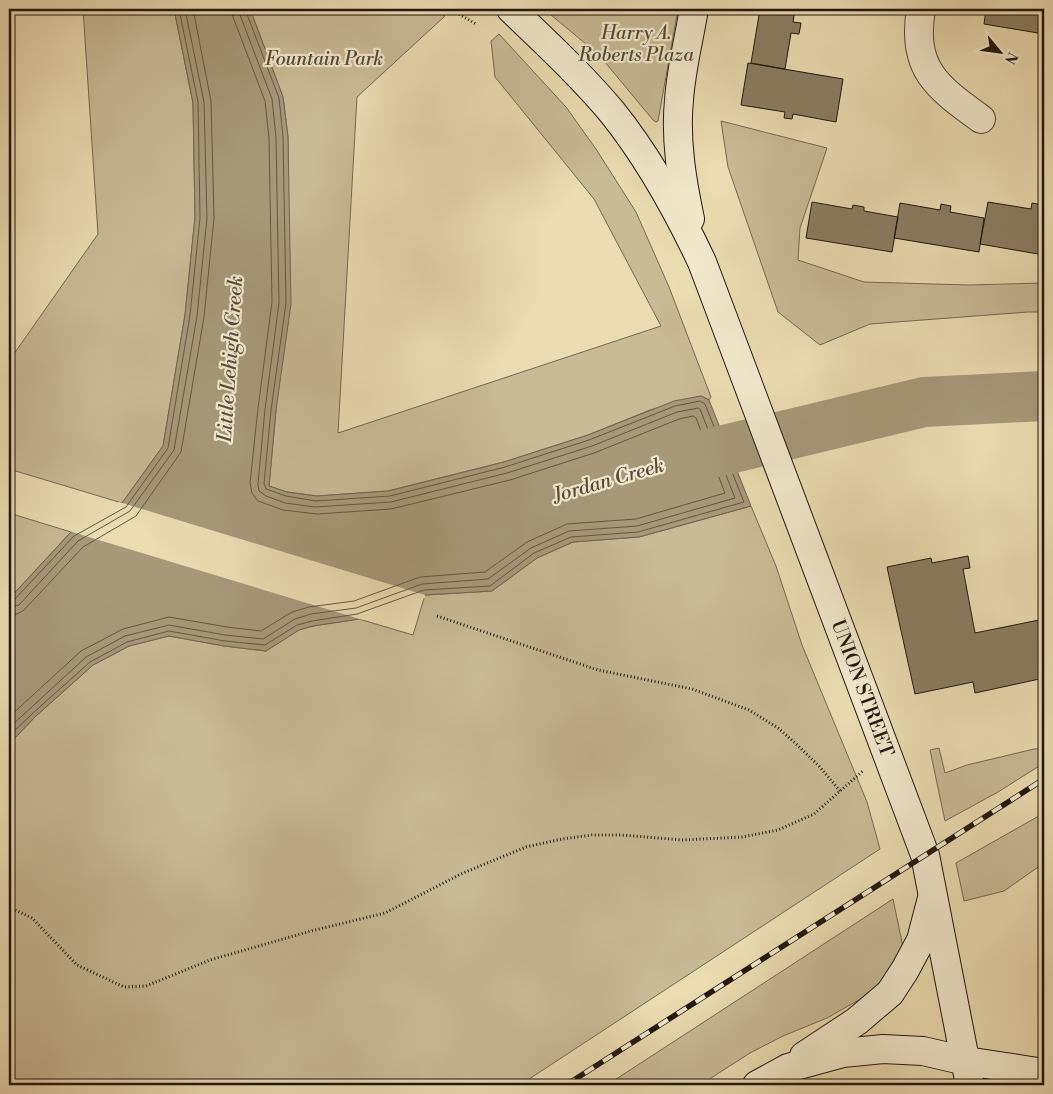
<svg xmlns="http://www.w3.org/2000/svg" width="1053" height="1094" font-family="'Libre Bodoni',serif">
  <style>
    .green { fill: #c8ba95; stroke: #746852 }
    .water { fill: #a69879; stroke: #71644f }
    .pier { fill: #eadbb0 }
    .lines { fill: none; stroke-linecap: round; stroke-linejoin: round }
    .shore { stroke: #645844; stroke-width: 1 }
    .river { stroke: #a69879; stroke-width: 50 }
    .building { fill: #8a7d63; stroke: #21170f }
    .street-casing { stroke: #534837; stroke-width: 30 }
    .secondary-casing { stroke: #21170f; stroke-width: 30 }
    .path { stroke: #21170f; stroke-width: 3; stroke-dasharray: 1 2.5; stroke-linecap: butt }
    .street { stroke: #f1e8cc; stroke-width: 28 }
    .secondary { stroke: #f1e8cc; stroke-width: 28 }
    .rail-casing { stroke: #21170f; stroke-width: 5.5 }
    .rail { stroke: #f1e8cc; stroke-width: 4; stroke-dasharray: 11; stroke-linecap: butt }
    .labels { text-anchor: middle; dominant-baseline: central; stroke-width: 4.5; stroke-linejoin: round; paint-order: stroke }
    .park-label { font-size: 19px; font-style: italic; fill: #534837; stroke: #f1e8cc }
    .street-label { font-size: 19px; fill: #21170f; stroke: #f1e8cc }
    .water-label { font-size: 20px; font-style: italic; fill: #564b39; stroke: #f1e8cc }
  </style>
  <rect width="100%" height="100%" fill="#eadbb0"/>
  <filter id="stains"><feTurbulence type="fractalNoise" baseFrequency=".004" numOctaves="4"/><feColorMatrix values="0 0 0 0 .2 0 0 0 0 .09 0 0 0 0 .02 0 0 0 .5 -.17"/></filter>
  <radialGradient id="worn" r=".72"><stop offset=".6" stop-color="#630" stop-opacity="0"/><stop offset="1" stop-color="#630" stop-opacity=".3"/></radialGradient>
  <path class="green" d="M 83,9 L 174,9 L 193,103 L 195,217 L 185,315 L 163,446 L 122,503 L 9,469 L 9,361 L 98,234 Z
    M 250,9 L 433,9 L 445,16 L 357,97 L 338,433 L 661,326 L 594,199 L 495,77 L 491,41 L 499,34 L 566,107 L 596,149 L 636,212 L 669,287 L 711,397 L 709,400 L 701,396 L 650,410 L 588,435 L 504,462 L 388,491 L 317,496 L 287,492 L 269,486 L 276,410 L 288,184 L 288,137 L 283,97 Z
    M 544,9 L 678,9 L 658,121 L 656,122 L 653,120 L 599,55 Z
    M 721,121 L 827,148 L 800,228 L 798,260 L 864,282 L 969,285 L 1044,283 L 1044,312 L 1028,312 L 870,324 L 820,345 L 778,312 L 728,167 Z
    M 751,506 L 776,566 L 802,645 L 867,802 L 880,849 L 520,1085 L 9,1085 L 9,744 L 36,716 L 93,665 L 129,646 L 169,636 L 224,646 L 266,651 L 299,630 L 313,626 L 359,619 L 413,635 L 425,595 L 492,591 L 537,558 L 573,542 L 639,537 Z
    M 9,513 L 71,532 L 9,599 Z
    M 939,748 L 945,773 L 967,765 L 1034,749 L 1044,748 L 1044,763 L 998,792 L 945,821 L 930,750 Z
    M 1044,813 L 1044,863 L 1004,891 L 964,901 L 956,863 Z
    M 893,899 L 903,947 L 886,981 L 871,993 L 827,1018 L 783,1036 L 750,1053 L 700,1085 L 607,1085 Z"/>
  <path class="water" d="M 174,9 L 250,9 L 283,97 L 288,137 L 291,304 L 276,410 L 269,486 L 287,492 L 317,496 L 388,491 L 504,462 L 588,435 L 674,401 L 701,396 L 709,400 L 751,506 L 639,537 L 573,542 L 537,558 L 492,591 L 425,595 L 359,619 L 313,626 L 299,630 L 266,651 L 224,646 L 169,636 L 129,646 L 93,665 L 36,716 L 9,744 L 9,599 L 71,532 L 122,503 L 163,446 L 185,315 L 195,217 L 193,103 Z"/>
  <path class="pier" d="M 119,502 L 425,595 L 425,598 L 363,620 L 69,531 Z"/>
  <g class="lines">
    <path class="shore" d="M 9,602 L 14,600 L 74,536 L 126,507 L 168,448 L 190,315 L 200,218 L 198,102 L 179,9
      M 9,608 L 19,605 L 78,541 L 130,511 L 174,450 L 197,316 L 207,218 L 204,102 L 185,9
      M 9,615 L 17,614 L 24,610 L 83,547 L 136,516 L 181,452 L 204,317 L 214,218 L 211,101 L 193,9
      M 9,717 L 81,651 L 123,629 L 169,617 L 227,627 L 261,631 L 292,612 L 309,607 L 354,601 L 420,577 L 485,572 L 527,542 L 567,524 L 636,519 L 725,493 L 696,418 L 693,416 L 679,419 L 594,453 L 510,480 L 391,509 L 317,514 L 283,510 L 258,501 L 252,493 L 250,483 L 258,408 L 272,302 L 269,138 L 265,101 L 233,17 L 231,9
      M 9,728 L 86,657 L 125,636 L 169,625 L 225,635 L 263,639 L 295,619 L 311,614 L 356,608 L 422,584 L 488,579 L 531,548 L 569,531 L 637,526 L 735,498 L 700,409 L 698,408 L 677,412 L 592,446 L 507,473 L 391,502 L 315,507 L 285,503 L 266,496 L 259,491 L 258,484 L 265,409 L 279,303 L 276,138 L 272,99 L 240,15 L 239,9
      M 9,736 L 33,713 L 90,662 L 127,642 L 169,631 L 225,641 L 265,645 L 297,625 L 312,621 L 357,614 L 424,590 L 490,586 L 534,553 L 571,537 L 638,532 L 744,502 L 705,404 L 700,401 L 675,406 L 589,440 L 505,467 L 390,496 L 316,501 L 286,496 L 266,489 L 264,484 L 271,410 L 286,303 L 283,137 L 279,98 L 245,9"/>
    <path class="river" d="M 662,465 L 924,402 L 1044,396"/>
  </g>
  <path class="building" d="M 760,9 L 795,9 L 793,22 L 801,23 L 799,34 L 791,33 L 785,69 L 751,63 Z
    M 986,9 L 1044,9 L 1044,34 L 984,24 Z
    M 748,63 L 843,79 L 836,122 L 793,114 L 792,119 L 784,118 L 785,112 L 741,105 Z
    M 812,202 L 852,209 L 853,205 L 864,207 L 864,211 L 898,217 L 892,252 L 806,238 Z
    M 988,202 L 1031,209 L 1032,203 L 1043,205 L 1044,255 L 980,244 Z
    M 900,203 L 940,210 L 941,204 L 951,206 L 950,212 L 984,218 L 979,252 L 894,238 Z
    M 968,556 L 970,568 L 963,569 L 975,633 L 1044,619 L 1044,678 L 975,693 L 973,682 L 915,694 L 887,567 L 931,558 L 932,563 Z"/>
  <g class="lines">
    <defs>
      <path id="street" d="M 921,9 C 911,69 937,87 981,119"/>
      <g id="secondary">
        <path id="s1" d="M 511,9 C 545,42 581,75 612,112 C 649,158 677,209 702,262 L 925,855 L 970,1085"/>
        <path d="M 690,219 C 682,181 675,140 679,100 C 681,70 689,39 694,9"/>
        <path d="M 804,1056 L 857,1021 L 890,993 L 905,970 L 921,940 L 932,898"/>
        <path d="M 757,1085 L 788,1068 L 843,1053 L 883,1049 L 923,1051 L 966,1061 L 1044,1073"/>
      </g>
    </defs>
    <use href="#street" class="street-casing"/>
    <use href="#secondary" class="secondary-casing"/>
    <path class="path" d="M 450,9 L 476,24
      M 437,616 L 598,670 L 692,689 L 749,710 L 778,728 L 794,742 L 819,766 L 840,791
      M 9,907 L 32,918 L 77,965 L 124,987 L 146,986 L 210,960 L 311,931 L 385,913 L 463,873 L 526,847 L 562,839 L 592,835 L 621,835 L 683,840 L 742,837 L 778,830 L 814,814 L 864,770"/>
    <use href="#street" class="street"/>
    <use href="#secondary" class="secondary"/>
    <defs>
      <path id="rail" d="M 566,1085 L 1044,779"/>
    </defs>
    <use href="#rail" class="rail-casing"/>
    <use href="#rail" class="rail"/>
  </g>
  <g class="labels">
    <g class="park-label">
      <text x="636" y="33">Harry A.<tspan x="636" dy="22">Roberts Plaza</tspan></text>
      <text x="324" y="59">Fountain Park</text>
    </g>
    <g class="street-label">
      <text stroke="none"><textPath href="#s1" startOffset="775">UNION STREET</textPath></text>
    </g>
    <g class="water-label">
      <text transform="translate(231 359) rotate(-86)">Little Lehigh Creek</text>
      <text transform="translate(609 481) rotate(-16)">Jordan Creek</text>
    </g>
  </g>
  <rect width="1053" height="1094" fill="none" stroke="#eadbb0" stroke-width="30"/>
  <rect x="10" y="10" width="1033" height="1074" fill="none" stroke="#21170f" stroke-width="2.5"/>
  <rect x="15" y="15" width="1023" height="1064" fill="none" stroke="#21170f"/>
  <g transform="translate(1000 52) rotate(119)" stroke="#f1e8cc" stroke-width="4" paint-order="stroke">
  <path d="M0-4L9 19L0 12L-9 19Z" fill="#21170f"/>
  <text y="-8" font-size="14" font-weight="bold" text-anchor="middle" fill="#21170f">N</text>
  </g>
  <rect width="100%" height="100%" filter="url(#stains)"/>
  <rect width="100%" height="100%" fill="url(#worn)"/>
</svg>
